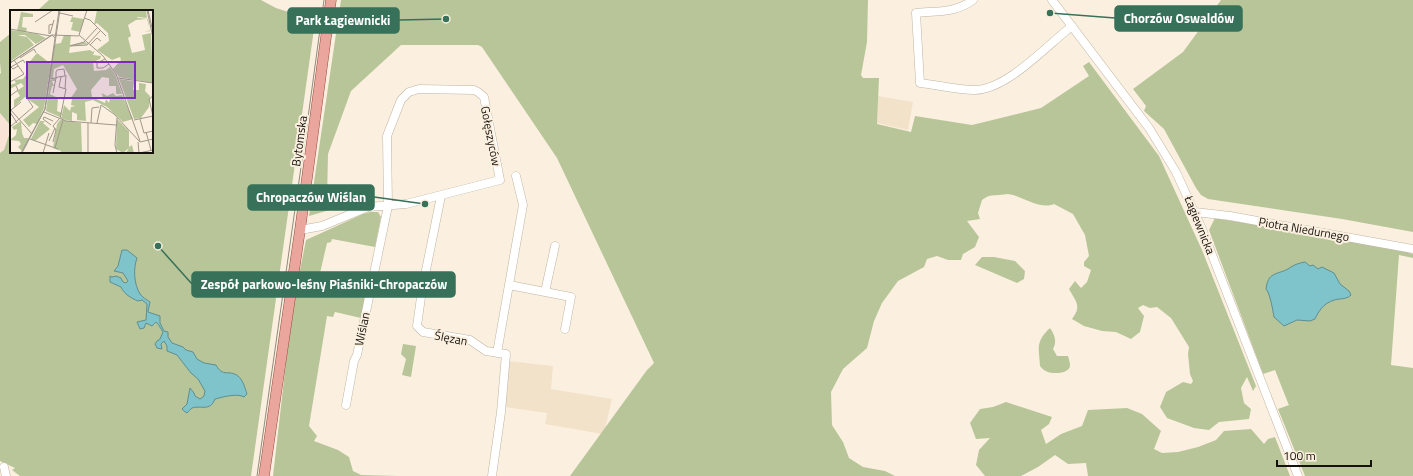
<svg xmlns="http://www.w3.org/2000/svg" width="1413" height="476" font-family="'Titillium Web',sans-serif">
  <style>
    .commercial { fill: #f9e2d6 }
    .built { fill: #f2e2ca }
    .green { fill: #b8c599 }
    .water { fill: #7ec4ca; stroke: #5e8e91 }
    .lines { fill: none; stroke-linecap: round; stroke-linejoin: round }
    .minor-casing { stroke: #bfb4a3; stroke-width: 9 }
    .major-casing { stroke: #964b3f; stroke-width: 11 }
    .minor { stroke: #fff; stroke-width: 8 }
    .major { stroke: #eaa69d; stroke-width: 10 }
    .tram { stroke: #90897d; stroke-width: 1 }
    .labels { text-anchor: middle; dominant-baseline: central; stroke-width: 4; stroke-linejoin: round; paint-order: stroke }
    .street-label { font-size: 12px; fill: #15110c; stroke: #fbf0df }
    .inset-road { fill: none; stroke: #9f978b; stroke-width: 1 }
    .view { fill: #7b2cbf; fill-opacity: 0.15; stroke: #7b2cbf; stroke-width: 2 }
    .inset-edge { fill: none; stroke: #15110c; stroke-width: 2 }
    .leader { fill: none; stroke: #377159; stroke-width: 1.5 }
    .callout-dot { fill: #377159; stroke: #fbf0df; stroke-width: 1.5 }
    .callout { fill: #377159; stroke: #377159; stroke-width: 1.5 }
    .callout-label { font-size: 13px; text-anchor: middle; font-weight: bold; fill: #fff }
  </style>
  <rect width="100%" height="100%" fill="#fbf0df"/>
  <path class="commercial" d="M 0,113 L 11,126 L 4,151 L 0,153 Z"/>
  <path class="built" d="M 878,96 L 913,102 L 908,130 L 877,123 Z
    M 509,361 L 553,366 L 551,389 L 612,399 L 605,429 L 602,434 L 545,424 L 547,413 L 505,407 Z"/>
  <path class="green" d="M 49,0 L 261,0 L 276,8 L 313,20 L 315,22 L 251,476 L 20,476 L 12,470 L 15,468 L 0,461 L 0,153 L 4,150 L 11,129 L 11,152 L 152,152 L 152,11 L 37,11 Z
    M 341,0 L 868,0 L 867,42 L 861,75 L 863,78 L 879,78 L 877,124 L 911,132 L 915,116 L 972,125 L 1041,108 L 1089,76 L 1083,66 L 1089,62 L 1159,156 L 1202,250 L 1256,386 L 1253,391 L 1247,377 L 1241,388 L 1244,403 L 1251,409 L 1249,419 L 1219,422 L 1209,430 L 1194,428 L 1167,418 L 1160,407 L 1166,392 L 1183,382 L 1191,384 L 1193,381 L 1190,374 L 1188,354 L 1189,347 L 1171,318 L 1157,307 L 1150,308 L 1143,305 L 1138,308 L 1144,316 L 1140,332 L 1131,339 L 1116,332 L 1102,331 L 1084,326 L 1072,319 C 1082,306 1076,302 1069,289 L 1075,281 L 1081,288 L 1087,282 L 1091,270 L 1084,266 L 1084,262 L 1089,256 L 1085,235 L 1073,214 L 1054,204 C 1039,210 1023,196 1008,194 C 1006,194 1002,195 999,195 C 990,196 991,194 982,200 L 978,213 L 980,219 L 967,221 L 979,237 L 975,247 L 963,254 L 961,260 L 948,260 L 937,256 L 927,259 L 924,267 L 898,281 L 882,303 L 874,321 L 867,348 L 843,369 L 831,392 L 832,425 L 843,442 L 849,458 L 863,467 L 885,471 L 895,476 L 570,476 L 647,370 L 654,363 L 557,158 L 482,47 L 478,45 L 401,45 L 351,91 L 328,154 L 327,201 L 347,205 L 309,216 Z
    M 1221,0 L 1413,0 L 1413,232 L 1342,219 L 1208,199 L 1201,195 L 1196,188 L 1164,129 L 1144,111 L 1146,106 L 1133,89 L 1183,52 Z
    M 11,33 L 11,126 L 0,113 L 0,74 L 1,73 L 0,63 L 0,42 Z
    M 370,212 L 378,212 L 381,217 L 375,247 L 332,239 L 331,242 L 327,243 L 317,286 L 358,294 L 359,291 L 363,292 L 365,296 L 361,318 L 335,312 L 333,317 L 327,316 L 309,426 L 317,436 L 314,441 L 338,450 L 349,457 L 353,471 L 361,475 L 398,476 L 273,476 L 292,310 L 306,240 L 363,214 Z
    M 1215,218 L 1405,250 L 1409,253 L 1413,254 L 1413,258 L 1399,255 L 1391,365 L 1413,368 L 1413,476 L 1305,476 L 1278,409 L 1289,405 L 1288,403 L 1275,370 L 1263,374 L 1209,230 Z
    M 982,257 L 994,257 L 1015,261 L 1025,271 L 1024,279 L 1017,283 L 975,265 Z
    M 1050,328 C 1055,335 1057,342 1053,349 L 1057,356 L 1068,356 C 1069,359 1070,363 1070,366 C 1069,374 1053,374 1048,372 C 1045,371 1042,369 1040,366 C 1039,348 1035,342 1050,328 Z
    M 403,344 L 416,346 L 411,377 L 402,375 L 406,359 L 401,354 Z
    M 1006,402 L 1052,417 L 1049,424 L 1041,430 L 1046,444 L 1061,434 L 1082,426 L 1088,410 L 1127,408 L 1142,414 L 1161,431 L 1154,449 L 1162,453 L 1178,452 L 1198,447 L 1216,440 L 1224,431 L 1251,429 L 1264,444 L 1268,439 L 1275,437 L 1290,476 L 1088,476 L 1086,463 L 1068,464 L 1055,455 L 1038,467 L 1021,476 L 985,476 L 976,465 L 979,450 L 990,438 L 976,439 L 970,423 L 980,409 L 993,407 Z"/>
  <path class="water" d="M 122,250 L 127,250 L 137,258 C 133,269 134,284 140,294 C 142,297 147,300 150,302 L 148,312 L 160,316 L 160,323 L 164,331 L 168,332 L 168,337 L 172,343 L 183,347 L 186,350 L 193,352 L 197,359 L 204,363 L 216,365 C 223,378 229,369 238,376 C 243,380 245,388 247,394 L 244,397 C 237,393 223,397 215,399 C 210,412 201,405 192,408 C 191,409 188,412 187,413 L 184,411 L 182,409 L 187,404 L 190,388 L 194,393 L 195,396 L 200,399 L 204,396 L 205,391 L 198,379 L 191,373 L 177,355 L 167,351 L 167,346 L 164,341 L 161,344 L 162,349 L 157,348 L 155,344 L 157,341 L 160,339 L 163,332 L 158,324 L 156,322 L 152,326 L 146,323 L 144,328 L 140,329 L 137,322 L 146,320 L 147,304 L 142,300 L 138,301 C 131,298 124,294 121,287 L 110,282 L 110,276 L 112,277 L 116,276 L 121,278 L 123,282 L 126,283 L 128,281 L 123,273 L 114,271 L 118,266 Z
    M 1305,262 L 1310,266 L 1313,265 L 1318,269 L 1322,267 L 1334,273 L 1340,284 L 1349,291 L 1351,295 C 1348,298 1344,299 1339,299 C 1326,301 1320,308 1315,319 L 1310,321 L 1297,320 L 1284,326 L 1274,317 C 1273,311 1270,293 1266,289 C 1268,272 1276,275 1288,269 C 1293,265 1299,263 1305,262 Z"/>
  <g class="lines">
    <defs>
      <path id="minor" d="M 973,0 C 956,13 936,11 916,13 L 920,83 C 938,85 957,90 975,90 C 1008,89 1046,46 1072,26
        M 1052,0 L 1149,128 L 1176,172 L 1202,229 L 1298,476
        M 441,196 L 422,290 L 417,326 L 423,332 L 470,340 L 486,351 L 506,354 L 501,412 L 492,476
        M 1195,212 L 1230,216 L 1413,249
        M 300,230 L 322,226 L 368,207 L 406,204 L 500,180 L 484,97 L 478,92 L 474,90 L 419,89 L 409,92 L 401,100 L 387,136 L 388,206 L 357,355 L 354,361 L 346,405
        M 509,285 L 571,297 L 565,329
        M 545,292 L 555,246
        M 497,353 L 523,205 L 516,176
        M 4,467 L 6,476"/>
      <path id="major" d="M 264,476 L 300,230 L 331,0"/>
    </defs>
    <use href="#minor" class="minor-casing"/>
    <use href="#major" class="major-casing"/>
    <use href="#minor" class="minor"/>
    <use href="#major" class="major"/>
    <path class="tram" d="M 257,476 L 307,125 L 324,0"/>
  </g>
  <g class="labels">
    <g class="street-label">
      <text transform="translate(491 136) rotate(79)">Gołęszyców</text>
      <text transform="translate(299 141) rotate(-82)">Bytomska</text>
      <text transform="translate(1200 225) rotate(68)">Łagiewnicka</text>
      <text transform="translate(1304 229) rotate(10)">Piotra Niedurnego</text>
      <text transform="translate(362 329) rotate(-78)">Wiślan</text>
      <text transform="translate(451 338) rotate(11)">Ślęzan</text>
    </g>
  </g>
  <g transform="translate(10 10)">
    <rect width="143" height="143" fill="#fbf0df"/>
    <path d="M 87,0 L 136,0 L 137,8 L 128,7 L 127,8 L 129,8 L 138,9 L 140,21 L 135,22 L 140,20 L 137,9 L 126,10 L 118,15 L 121,26 L 118,28 L 122,43 L 135,40 L 132,25 L 141,23 L 143,73 L 109,67 L 103,59 L 111,50 L 110,47 L 102,50 L 87,40 L 99,31 L 98,23 L 87,13 L 84,15 ZM 11,2 L 23,4 L 23,7 L 13,7 L 12,17 L 17,18 L 16,22 L 7,21 ZM 62,7 L 74,9 L 70,22 L 61,20 L 63,12 L 60,12 ZM 0,20 L 27,24 L 36,28 L 26,34 L 15,25 L 7,25 L 17,27 L 24,35 L 1,51 ZM 54,25 L 61,25 L 60,35 L 75,32 L 78,34 L 60,36 L 59,43 L 80,40 L 83,42 L 85,40 L 83,45 L 91,46 L 94,49 L 91,46 L 90,49 L 83,52 L 84,61 L 96,60 L 100,57 L 105,64 L 112,84 L 106,84 L 106,76 L 99,76 L 99,68 L 92,67 L 81,80 L 82,87 L 95,93 L 96,89 L 99,93 L 100,87 L 93,89 L 92,83 L 97,86 L 103,83 L 106,86 L 112,85 L 123,109 L 113,112 L 97,97 L 83,90 L 75,92 L 76,111 L 67,110 L 67,104 L 62,102 L 62,111 L 51,109 L 54,95 L 60,101 L 61,97 L 65,96 L 61,95 L 62,89 L 60,89 L 67,79 L 53,55 L 44,59 L 43,68 L 40,68 L 45,34 L 51,33 ZM 27,43 L 41,54 L 34,98 L 27,114 L 23,113 L 19,117 L 13,110 L 29,97 L 15,87 L 4,97 L 4,90 L 10,86 L 7,81 L 14,76 L 11,73 L 0,79 L 0,75 L 6,73 L 4,70 L 13,69 L 18,62 L 17,55 ZM 45,68 L 45,71 L 42,71 L 44,76 L 42,76 L 40,84 L 48,88 L 47,101 L 52,103 L 50,107 L 36,101 L 40,70 ZM 109,69 L 128,72 L 124,72 L 123,80 L 129,80 L 129,73 L 136,74 L 135,81 L 140,86 L 139,97 L 131,108 L 124,109 ZM 107,109 L 119,121 L 119,137 L 122,135 L 124,143 L 116,143 L 119,138 L 113,143 L 106,139 ZM 50,110 L 71,113 L 72,143 L 51,143 L 51,141 L 43,138 L 47,114 ZM 11,111 L 12,123 L 14,128 L 19,128 L 12,141 L 8,137 L 11,134 L 9,131 L 0,130 L 6,125 L 7,119 L 4,120 L 2,117 ZM 30,111 L 35,111 L 33,113 L 40,119 L 25,131 L 21,129 Z" fill="#b8c599"/>
    <path class="inset-road" d="M 137,0 L 143,28M 138,0 L 143,22M 50,3 L 63,6M 74,8 L 80,10 L 96,26M 25,12 L 43,0M 87,18 L 74,32 L 60,36 L 77,35 L 90,21M 0,19 L 41,26M 39,24 L 39,15 L 43,14M 40,24 L 44,10M 69,25 L 93,46 L 106,64 L 130,131M 69,25 L 77,0M 80,35 L 87,28 L 91,31M 10,48 L 24,39 L 26,43M 95,49 L 87,53 L 87,58 L 93,58 L 99,54M 0,53 L 42,25 L 69,26M 0,53 L 42,25 L 45,28M 8,56 L 3,59 L 1,57 L 13,50 L 15,53M 108,68 L 143,73M 40,69 L 45,68 L 46,68 L 48,67 L 55,66 L 54,59 L 47,60 L 46,62 L 46,68 L 43,83M 0,72 L 14,64 L 4,50M 55,79 L 56,65M 0,86 L 8,80 L 6,76M 143,86 L 139,89 L 143,106M 0,99 L 22,124M 1,100 L 11,92M 0,102 L 7,113M 34,102 L 56,111 L 106,115M 107,108 L 105,135 L 107,143M 50,109 L 56,79 L 49,77 L 51,67M 130,109 L 134,123 L 143,121M 124,110 L 143,106M 78,113 L 78,143M 81,113 L 82,98 L 89,97M 87,113 L 91,95 L 104,104 L 130,132M 41,115 L 33,109 L 34,107 L 43,111M 0,117 L 23,97 L 17,88M 136,122 L 141,140M 20,129 L 48,139M 39,131 L 45,118M 43,132 L 46,120 L 43,116 L 49,109M 128,132 L 129,143 L 143,140M 130,132 L 143,129M 45,138 L 53,110M 11,143 L 35,99 L 49,0M 12,143 L 35,99 L 50,0M 33,143 L 39,123"/>
    <path class="view" d="M 17,52 L 125,52 L 125,88 L 17,88 Z"/>
    <rect width="143" height="143" class="inset-edge"/>
  </g>
  <path class="leader" d="M1050 13L1115 18M446 19L399 20M425 204L374 197M158 246L192 284"/>
  <g class="callout-dot">
    <circle cx="1050" cy="13" r="4"/>
    <circle cx="446" cy="19" r="4"/>
    <circle cx="425" cy="204" r="4"/>
    <circle cx="158" cy="246" r="4"/>
  </g>
  <g class="callout">
    <rect x="1115" y="6" width="127" height="25" rx="4"/>
    <rect x="288" y="8" width="111" height="25" rx="4"/>
    <rect x="248" y="185" width="126" height="25" rx="4"/>
    <rect x="192" y="272" width="263" height="25" rx="4"/>
  </g>
  <g class="callout-label">
    <text x="1179" y="23">Chorzów Oswaldów</text>
    <text x="343" y="25">Park Łagiewnicki</text>
    <text x="311" y="202">Chropaczów Wiślan</text>
    <text x="324" y="289">Zespół parkowo-leśny Piaśniki-Chropaczów</text>
  </g>
  <path d="M1277 460v6h94v-6" fill="none" stroke="#15110c" stroke-width="2"/>
  <text x="1283" y="460" font-size="12" fill="#15110c" stroke="#fbf0df" stroke-width="3" paint-order="stroke">100 m</text>
</svg>
